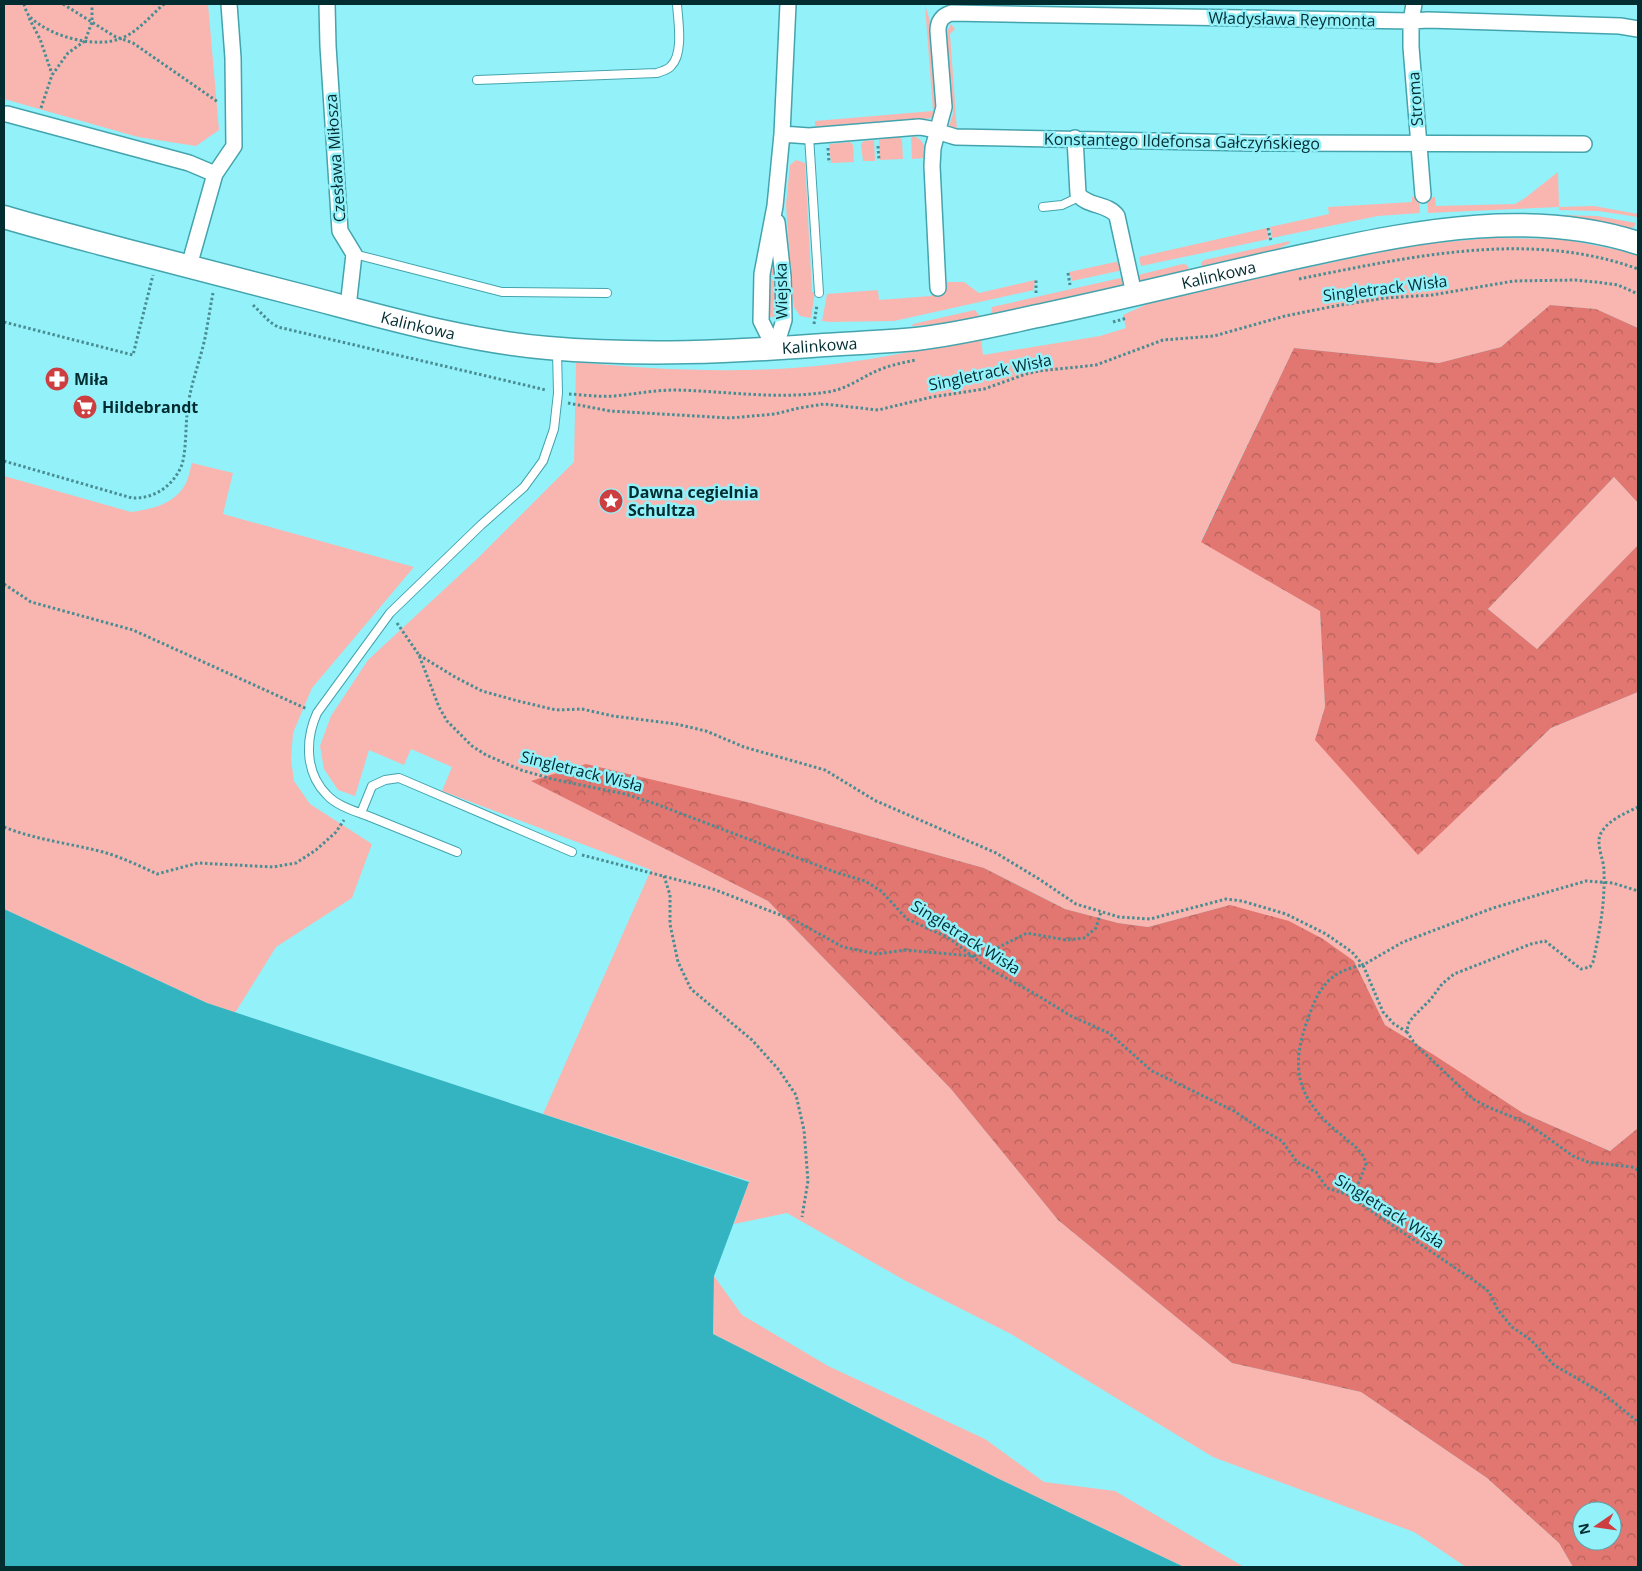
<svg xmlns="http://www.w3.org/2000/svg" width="1642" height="1571" font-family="'Open Sans',sans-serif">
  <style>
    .green { fill: #f9b6b0 }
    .forest { fill: url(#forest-crowns); fill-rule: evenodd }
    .water { fill: #34b4c0 }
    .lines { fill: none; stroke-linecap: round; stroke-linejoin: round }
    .lane-casing { stroke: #44a4ad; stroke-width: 10 }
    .street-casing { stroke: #44a4ad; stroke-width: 18 }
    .secondary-casing { stroke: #44a4ad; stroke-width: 25 }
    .path { stroke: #498d93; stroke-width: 3; stroke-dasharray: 2.5 2.5; stroke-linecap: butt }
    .lane { stroke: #fff; stroke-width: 8 }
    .street { stroke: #fff; stroke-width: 15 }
    .secondary { stroke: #fff; stroke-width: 22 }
    .labels { text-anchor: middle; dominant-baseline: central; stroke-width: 5; stroke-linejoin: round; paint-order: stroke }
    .street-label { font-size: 16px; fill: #012c30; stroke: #93f1fa }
    .poi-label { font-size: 16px; font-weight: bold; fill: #012c30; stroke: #93f1fa; text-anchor: start }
  </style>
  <defs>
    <pattern id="forest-crowns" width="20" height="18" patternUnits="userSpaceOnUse" patternTransform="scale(1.25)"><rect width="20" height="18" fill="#e27670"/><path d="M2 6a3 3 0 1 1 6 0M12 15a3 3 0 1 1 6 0" fill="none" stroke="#b5615c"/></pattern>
  </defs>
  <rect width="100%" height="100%" fill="#93f1fa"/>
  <path class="green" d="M 4,4 L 208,4 L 219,130 L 196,146 L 138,137 L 4,99 Z
    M 925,5 L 930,21 L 937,112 L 934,118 L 815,128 L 815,121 L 933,111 Z
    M 951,24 L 955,29 L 950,34 L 957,131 L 948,129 L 953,114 L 946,34 Z
    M 913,136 C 924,139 926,148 925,158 L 912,159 L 911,139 Z
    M 899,137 L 902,140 L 903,159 L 880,160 L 879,139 Z
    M 874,140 L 875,161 L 863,161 L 861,144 L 864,141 Z
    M 850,142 L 853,145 L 854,162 L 831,163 L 829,144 Z
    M 796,160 L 805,163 L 812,292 L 815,292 L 811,318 L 800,316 L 794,307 L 792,294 L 786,205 L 790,165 Z
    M 1558,172 L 1559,207 L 1594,206 L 1638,214 L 1638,217 L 1598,211 L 1559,210 L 1559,207 L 1428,213 L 1427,198 L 1435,197 L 1436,206 L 1515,204 L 1525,198 Z
    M 1419,196 L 1420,213 L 1378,216 L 1272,238 L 1270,227 L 1329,214 L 1328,207 L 1412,202 L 1412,197 Z
    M 1560,215 L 1597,216 L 1636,223 L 1634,227 L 1628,229 L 1560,218 Z
    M 1267,228 L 1269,239 L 1141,266 L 1139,257 Z
    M 1490,238 L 1563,239 L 1629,252 L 1638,255 L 1638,328 L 1596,309 L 1550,305 L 1501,347 L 1439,363 L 1294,348 L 1201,541 L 1320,611 L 1325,707 L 1315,740 L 1502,775 L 1551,728 L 1638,692 L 1638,1128 L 1610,1151 L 1523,1113 L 1385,1025 L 1354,961 L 1230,905 L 1148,927 L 1118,923 L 1065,909 L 984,868 L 751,803 L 678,787 L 532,781 L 768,901 L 951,1089 L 1058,1220 L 1232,1363 L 1361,1392 L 1487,1478 L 1559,1543 L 1573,1567 L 1466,1567 L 1414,1532 L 1213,1457 L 1011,1334 L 904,1280 L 787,1213 L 734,1224 L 749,1181 L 543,1114 L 651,870 L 442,791 L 452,767 L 411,749 L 404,765 L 369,750 L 355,796 L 338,790 L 324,769 L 320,746 L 331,716 L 368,660 L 478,558 L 574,462 L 576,362 C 648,369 720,373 793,368 C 856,364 919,350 981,338 L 983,355 L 1100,336 L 1126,328 L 1123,315 L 1156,300 L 1413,245 Z
    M 1290,241 L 1290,243 L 1269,253 L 1202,268 L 1201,263 L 1204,260 Z
    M 1120,261 L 1123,270 L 1072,281 L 1069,272 Z
    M 1183,264 L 1187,265 L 1190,271 L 1136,284 L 1134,276 Z
    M 773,268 L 775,272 L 778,317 L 766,317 L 770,272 Z
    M 1125,277 L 1125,285 L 991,316 L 992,307 Z
    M 1035,280 L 1034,290 L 894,321 L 830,322 L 822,321 L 827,294 L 878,290 L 879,300 L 931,296 L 946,285 L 947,282 L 964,282 L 979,293 Z
    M 975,310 L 981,318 L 951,324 L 912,326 L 913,324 Z
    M 192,463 L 233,473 L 223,514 L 414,567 L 312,688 L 293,733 L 291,759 L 294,781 L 310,804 L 372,844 L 352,898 L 276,947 L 235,1013 L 207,1003 L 4,909 L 4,476 L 131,512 C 153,509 175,504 186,483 C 189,477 190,469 192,463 Z
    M 1614,477 L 1638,503 L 1638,545 L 1537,649 L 1488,609 Z
    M 714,1276 L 742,1315 L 828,1366 L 985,1439 L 1044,1482 L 1115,1491 L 1244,1567 L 1184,1567 L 999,1479 L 713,1334 Z"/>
  <path class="forest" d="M 1550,305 L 1596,309 L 1638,328 L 1638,503 L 1614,477 L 1488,609 L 1537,649 L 1638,545 L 1638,692 L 1551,728 L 1418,855 L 1315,740 L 1325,707 L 1320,611 L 1201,542 L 1294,348 L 1439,363 L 1501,347 Z
    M 586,764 L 751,803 L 984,868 L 1065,909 L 1118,923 L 1148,927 L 1230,905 L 1289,921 L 1323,939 L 1354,961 L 1385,1025 L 1434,1055 L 1523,1113 L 1610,1151 L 1638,1128 L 1638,1567 L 1573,1567 L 1559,1543 L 1487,1478 L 1361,1392 L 1232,1363 L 1058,1220 L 951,1089 L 768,901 L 531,781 ZM 1582,1511 L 1612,1511 L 1612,1541 L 1582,1541 Z"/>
  <path class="water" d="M 4,909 L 207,1003 L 749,1182 L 714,1276 L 713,1334 L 999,1479 L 1184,1567 L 4,1567 Z"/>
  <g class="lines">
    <defs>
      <path id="lane" d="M 477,80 L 657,73 C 662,71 668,70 671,66 C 684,54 678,20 677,4
        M 809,136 L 819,293
        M 1043,207 L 1062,205 L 1079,197
        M 354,254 L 502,292 L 607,293
        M 361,813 L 372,786 L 385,780 L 399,778 L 572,852
        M 457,852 C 427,840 397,828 368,816 C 355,811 337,806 327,795 C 305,773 305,740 317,713 L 390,613 L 481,525 L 524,487 L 543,461 L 554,429 L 558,393 L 557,351"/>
      <path id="street" d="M 327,4 L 328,46 L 340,231 L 354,254 L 348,307
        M 1414,4 L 1411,21 L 1411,47 L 1423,195
        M 7,114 L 189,163 L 215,174
        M 782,134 L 809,136 L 919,127 C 933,128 943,134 956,137 L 1252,143 L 1584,144
        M 1075,138 L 1078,194 C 1087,207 1108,203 1117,216 L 1134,294
        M 189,266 L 215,174 L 234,146 L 233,58 L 229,4
        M 938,288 L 932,166 L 933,148 L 944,107 L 938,31 C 938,21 942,16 951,13 L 1411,21 L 1428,20 L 1620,26 L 1638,29
        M 775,349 L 761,321 L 762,274 L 775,206 L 782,134 L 788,4
        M 775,349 L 784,320 L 783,277 L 777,222"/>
      <g id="secondary">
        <path id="s1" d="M 4,217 C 44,229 84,239 125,250 C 184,265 243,281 303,296 C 384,317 465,341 548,348 C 640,356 732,352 824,345 C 854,343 885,342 916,339 C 960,334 1004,323 1047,314 C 1137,295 1226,272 1316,253 C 1421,230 1533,209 1638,243"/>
      </g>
    </defs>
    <use href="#lane" class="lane-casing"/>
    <use href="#street" class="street-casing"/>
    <use href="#secondary" class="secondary-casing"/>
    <path class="path" d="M 24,4 C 25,8 27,14 30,17 C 51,37 96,49 122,38 C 139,31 150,16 164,4
      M 63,4 L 114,36 L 133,43 L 218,102
      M 29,18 L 40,39 L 52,74
      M 41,108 L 52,75 L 68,53 L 85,41 L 92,22 L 92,4
      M 878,146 L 879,160
      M 828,148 L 829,163
      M 1268,228 L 1271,241
      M 1068,273 L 1070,285
      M 1299,279 C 1409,257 1529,229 1638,269
      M 1036,293 L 1036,280
      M 253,305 L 270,322 L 278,327 L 546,390
      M 4,322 L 133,355 L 153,275
      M 1113,322 L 1127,318
      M 814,324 L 817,305
      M 569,394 C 584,395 599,397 615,396 C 635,394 655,390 675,390 C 726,391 777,400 827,392 C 844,390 858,380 872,373 C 886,366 901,363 916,360
      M 568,403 L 610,411 L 730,418 L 775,414 L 799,408 L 824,404 L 878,410 L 932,397 L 984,389 L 1026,374 L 1039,371 L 1096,365 L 1163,340 L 1214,336 L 1285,316 L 1335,306 L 1385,298 L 1432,295 L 1514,281 L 1575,280 L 1596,282 L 1618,285 L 1638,294
      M 4,461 L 132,498 C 153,499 172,487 181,467 C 187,452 185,424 188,406 C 191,383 200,361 205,338 C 208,323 210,308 213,293
      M 4,584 L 31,602 L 133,630 L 307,709
      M 397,623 L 419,655 L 439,707 L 447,721 L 472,746 L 486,755 L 521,770 L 552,779 L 625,794 L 656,804 L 835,872 L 865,881 L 881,891 L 907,919 L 949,938 L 986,967 L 1037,995 L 1071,1016 L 1109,1033 L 1152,1071 L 1234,1111 L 1256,1126 L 1282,1141 L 1297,1162 L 1316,1172 L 1327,1188 L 1346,1194 L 1482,1286 L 1489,1292 L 1498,1310 L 1512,1327 L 1531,1340 L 1554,1365 L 1604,1394 L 1638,1422
      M 419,655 L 455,677 L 482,691 L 518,701 L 556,710 L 582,709 L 613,716 L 676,724 L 706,731 L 744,747 L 825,770 L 876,801 L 996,853 L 1039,879 L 1076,904 L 1119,917 L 1150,919 L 1226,899 L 1242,901 L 1286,914 L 1326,934 L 1352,952 L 1363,965 L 1403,942 L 1493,908 L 1586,881 L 1613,883 L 1638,891
      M 1638,807 C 1626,813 1608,820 1601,833 C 1595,844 1604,859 1604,871 C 1605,903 1600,930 1593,962 L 1590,967 L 1581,969 L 1545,941 L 1531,944 L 1454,974 L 1442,984 L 1431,999 L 1413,1017 L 1408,1024 L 1407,1032 L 1415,1044 L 1473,1099 L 1488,1107 L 1527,1123 L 1573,1156 L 1588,1162 L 1632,1167 L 1638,1170
      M 4,827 C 36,840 69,843 103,852 C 121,857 140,866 157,874 L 198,863 L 273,867 L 296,863 L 316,850 L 336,832 L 344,820
      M 582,855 L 713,889 L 796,921 L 843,947 L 877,954 L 905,950 L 972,956 L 985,954 L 1027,933 L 1066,940 L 1084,938 L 1096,928 L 1101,912
      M 664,876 L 670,895 L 670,924 L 678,962 L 691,989 L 752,1040 L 779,1070 L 796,1095 L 804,1130 L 808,1181 L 802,1217
      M 1341,1192 L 1357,1187 L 1366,1164 C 1364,1152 1354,1146 1345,1138 C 1337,1131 1327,1124 1320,1115 C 1290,1082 1296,1050 1310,1013 C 1321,983 1333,971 1363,965 L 1383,1012 L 1394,1024 L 1407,1032"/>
    <use href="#lane" class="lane"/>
    <use href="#street" class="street"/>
    <use href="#secondary" class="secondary"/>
  </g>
  <defs>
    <symbol id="pharmacy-disc" viewBox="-11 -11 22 22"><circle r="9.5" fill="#cd3e40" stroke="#93f1fa"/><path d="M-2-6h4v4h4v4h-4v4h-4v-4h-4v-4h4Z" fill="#fff"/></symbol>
    <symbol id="supermarket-disc" viewBox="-11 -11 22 22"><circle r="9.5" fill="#cd3e40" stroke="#93f1fa"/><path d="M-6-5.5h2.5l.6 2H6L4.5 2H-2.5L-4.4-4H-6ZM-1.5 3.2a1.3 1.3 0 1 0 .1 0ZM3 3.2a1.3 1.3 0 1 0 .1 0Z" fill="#fff"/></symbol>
    <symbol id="sight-disc" viewBox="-11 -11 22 22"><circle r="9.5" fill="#cd3e40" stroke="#93f1fa"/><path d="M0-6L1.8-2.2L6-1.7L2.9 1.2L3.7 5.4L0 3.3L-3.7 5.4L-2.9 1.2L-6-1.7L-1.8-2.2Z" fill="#fff"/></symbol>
  </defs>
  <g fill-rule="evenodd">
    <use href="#pharmacy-disc" x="43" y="365" width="28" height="28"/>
    <use href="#supermarket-disc" x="71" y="393" width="28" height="28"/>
    <use href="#sight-disc" x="597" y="487" width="28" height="28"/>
  </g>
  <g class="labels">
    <g class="street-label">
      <text transform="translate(1292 19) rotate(1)">Władysława Reymonta</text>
      <text transform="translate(1415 99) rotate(-94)">Stroma</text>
      <text transform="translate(1182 141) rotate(1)">Konstantego Ildefonsa Gałczyńskiego</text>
      <text transform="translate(335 158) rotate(-94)">Czesława Miłosza</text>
      <text stroke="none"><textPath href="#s1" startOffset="1238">Kalinkowa</textPath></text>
      <text transform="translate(1385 288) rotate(-7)">Singletrack Wisła</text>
      <text transform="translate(781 291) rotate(-91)">Wiejska</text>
      <text stroke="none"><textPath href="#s1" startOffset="428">Kalinkowa</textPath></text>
      <text stroke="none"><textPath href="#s1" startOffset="832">Kalinkowa</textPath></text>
      <text transform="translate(990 372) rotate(-12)">Singletrack Wisła</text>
      <text transform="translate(582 771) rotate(14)">Singletrack Wisła</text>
      <text transform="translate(966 937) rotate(32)">Singletrack Wisła</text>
      <text transform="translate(1390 1211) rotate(32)">Singletrack Wisła</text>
    </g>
    <g class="poi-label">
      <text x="74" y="379">Miła</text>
      <text x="102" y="407">Hildebrandt</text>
      <text x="628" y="492">Dawna cegielnia<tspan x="628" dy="18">Schultza</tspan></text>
    </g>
  </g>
  <rect width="1642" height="1571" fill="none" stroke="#012c30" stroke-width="10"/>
  <g transform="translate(1597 1526) rotate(257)"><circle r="24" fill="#93f1fa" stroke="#59a2a9"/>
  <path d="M0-4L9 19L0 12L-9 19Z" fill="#cd3e40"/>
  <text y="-8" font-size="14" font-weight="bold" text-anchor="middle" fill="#012c30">N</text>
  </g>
</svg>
